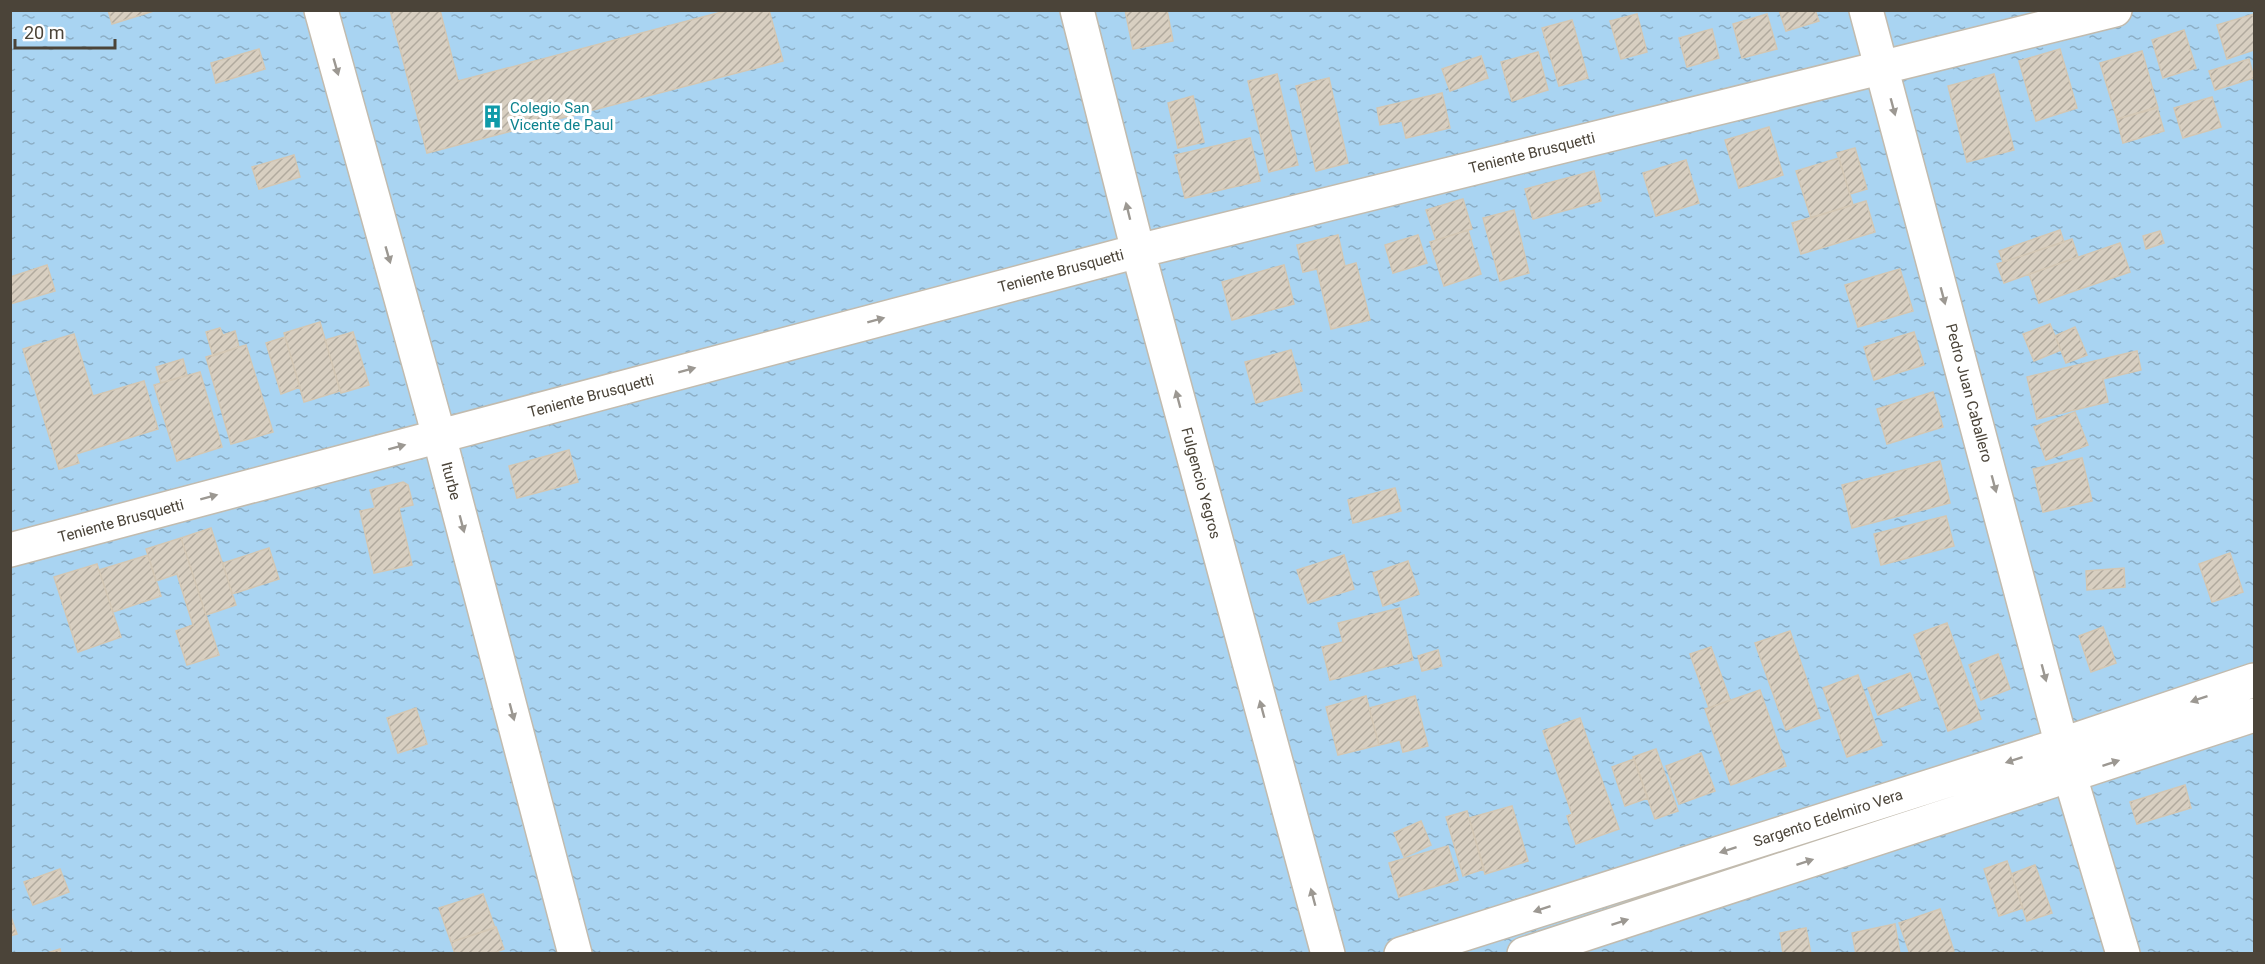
<svg xmlns="http://www.w3.org/2000/svg" width="2265" height="964" font-family="Roboto,sans-serif">
  <style>
    .water { fill: url(#water-ripples) }
    .building { fill: url(#building-hatch); stroke: #d3c7b4; stroke-width: 1.5 }
    .lines { fill: none; stroke-linecap: round; stroke-linejoin: round }
    .minor-casing { stroke: #c2bbae; stroke-width: 36 }
    .minor { stroke: #fff; stroke-width: 33 }
    .oneway { fill: #9c9892 }
    .labels { text-anchor: middle; dominant-baseline: central; stroke-width: 6; stroke-linejoin: round; paint-order: stroke }
    .culture-label { font-size: 15px; fill: #0d838f; stroke: #fff; text-anchor: start }
    .street-label { font-size: 15px; fill: #4b4439; stroke: #fff }
  </style>
  <defs>
    <pattern id="water-ripples" width="26" height="14" patternUnits="userSpaceOnUse" patternTransform="scale(1.5)"><rect width="26" height="14" fill="#a9d4f2"/><path d="M2 4q2-2 4 0t4 0M15 11q2-2 4 0t4 0" fill="none" stroke="#8caec5"/></pattern>
    <pattern id="building-hatch" width="6" height="6" patternUnits="userSpaceOnUse" patternTransform="scale(1.5)"><rect width="6" height="6" fill="#d8cfc1"/><path d="M-1 1l2-2M0 6l6-6M5 7l2-2" fill="none" stroke="#b1aa9e"/></pattern>
  </defs>
  <rect width="100%" height="100%" fill="#f6f3ec"/>
  <path class="water" d="M 11,11 L 2254,11 L 2254,953 L 11,953 Z"/>
  <path class="building" d="M 108,10 L 157,10 L 112,24 Z
    M 390,10 L 440,10 L 458,81 L 729,10 L 769,10 L 783,61 L 427,153 Z
    M 1125,10 L 1167,10 L 1173,41 L 1133,49 Z
    M 1779,10 L 1815,10 L 1819,21 L 1786,31 Z
    M 1637,14 L 1647,52 L 1621,59 L 1610,21 Z
    M 1767,14 L 1777,49 L 1742,58 L 1733,24 Z
    M 2254,14 L 2254,50 L 2227,59 L 2217,25 Z
    M 1572,20 L 1588,78 L 1559,86 L 1542,28 Z
    M 1712,29 L 1719,58 L 1687,67 L 1679,38 Z
    M 2184,30 L 2196,68 L 2163,78 L 2152,40 Z
    M 259,49 L 265,69 L 216,83 L 211,63 Z
    M 2060,49 L 2077,108 L 2036,121 L 2019,61 Z
    M 2142,51 L 2158,108 L 2117,119 L 2100,63 Z
    M 1538,52 L 1548,90 L 1512,101 L 1501,62 Z
    M 1481,56 L 1488,78 L 1450,91 L 1442,69 Z
    M 2249,59 L 2254,78 L 2215,90 L 2209,71 Z
    M 1277,74 L 1298,165 L 1269,172 L 1248,81 Z
    M 1994,74 L 2014,150 L 1967,162 L 1948,86 Z
    M 1329,78 L 1348,163 L 1316,171 L 1296,86 Z
    M 1442,93 L 1450,128 L 1406,138 L 1402,121 L 1380,125 L 1377,108 Z
    M 1193,96 L 1204,142 L 1178,148 L 1168,103 Z
    M 2212,97 L 2221,127 L 2183,138 L 2174,108 Z
    M 2157,107 L 2164,131 L 2123,143 L 2117,119 Z
    M 1769,127 L 1783,175 L 1739,188 L 1725,140 Z
    M 1250,138 L 1260,181 L 1185,198 L 1175,155 Z
    M 1855,148 L 1867,189 L 1850,194 L 1837,153 Z
    M 294,155 L 300,177 L 259,189 L 252,167 Z
    M 1839,158 L 1853,205 L 1811,218 L 1796,171 Z
    M 1686,160 L 1699,203 L 1656,216 L 1643,173 Z
    M 1594,171 L 1601,201 L 1533,219 L 1525,189 Z
    M 1463,199 L 1472,229 L 1436,240 L 1426,210 Z
    M 1866,201 L 1875,232 L 1801,254 L 1792,223 Z
    M 1514,210 L 1529,273 L 1500,281 L 1483,218 Z
    M 1468,230 L 1481,274 L 1444,286 L 1430,242 Z
    M 2060,230 L 2064,242 L 2003,262 L 1999,251 Z
    M 2160,231 L 2164,243 L 2146,249 L 2143,236 Z
    M 1338,235 L 1345,266 L 1356,263 L 1370,320 L 1331,329 L 1317,269 L 1303,272 L 1297,245 Z
    M 1418,235 L 1427,263 L 1393,273 L 1385,245 Z
    M 2072,239 L 2078,257 L 2004,283 L 1997,264 Z
    M 2120,243 L 2130,272 L 2039,303 L 2029,274 Z
    M 47,265 L 55,291 L 10,304 L 10,277 Z
    M 1284,265 L 1294,304 L 1232,320 L 1222,282 Z
    M 1900,269 L 1913,311 L 1858,327 L 1845,285 Z
    M 320,322 L 340,391 L 304,402 L 284,333 Z
    M 2050,324 L 2061,350 L 2034,361 L 2023,334 Z
    M 2075,327 L 2087,355 L 2066,363 L 2055,336 Z
    M 220,328 L 223,335 L 235,331 L 239,347 L 213,356 L 206,332 Z
    M 353,332 L 369,385 L 341,393 L 325,340 Z
    M 1914,332 L 1924,365 L 1874,380 L 1864,347 Z
    M 74,334 L 93,396 L 144,381 L 158,429 L 76,454 L 79,463 L 59,469 L 23,349 Z
    M 285,337 L 300,387 L 281,394 L 266,343 Z
    M 246,345 L 273,432 L 231,444 L 206,357 Z
    M 1291,350 L 1302,391 L 1256,403 L 1245,362 Z
    M 2137,351 L 2141,370 L 2103,379 L 2108,402 L 2037,419 L 2027,377 Z
    M 183,359 L 187,375 L 161,383 L 156,367 Z
    M 200,372 L 222,447 L 177,461 L 154,385 Z
    M 1933,392 L 1943,427 L 1887,444 L 1877,409 Z
    M 2075,412 L 2088,445 L 2046,460 L 2034,427 Z
    M 569,450 L 578,482 L 517,498 L 509,466 Z
    M 2082,458 L 2092,501 L 2043,512 L 2033,469 Z
    M 1940,461 L 1950,503 L 1852,528 L 1842,485 Z
    M 403,482 L 408,485 L 413,505 L 399,508 L 412,565 L 374,573 L 360,511 L 375,508 L 370,490 Z
    M 1395,488 L 1401,511 L 1353,523 L 1348,500 Z
    M 1946,516 L 1954,546 L 1881,565 L 1874,534 Z
    M 211,528 L 236,605 L 206,615 L 181,538 Z
    M 181,538 L 219,655 L 187,665 L 176,631 L 193,625 L 177,574 L 156,581 L 146,549 Z
    M 269,548 L 279,579 L 232,594 L 223,563 Z
    M 2230,553 L 2243,592 L 2212,602 L 2199,564 Z
    M 148,555 L 161,596 L 113,612 L 99,570 Z
    M 1344,555 L 1354,589 L 1308,603 L 1297,570 Z
    M 1408,561 L 1419,594 L 1383,606 L 1373,573 Z
    M 97,564 L 121,637 L 78,652 L 54,577 Z
    M 2124,568 L 2125,587 L 2087,590 L 2086,571 Z
    M 1400,608 L 1413,660 L 1330,680 L 1322,647 L 1343,642 L 1338,623 Z
    M 1947,623 L 1981,719 L 1948,731 L 1914,635 Z
    M 2103,627 L 2116,663 L 2091,672 L 2079,636 Z
    M 1790,631 L 1820,718 L 1786,730 L 1755,643 Z
    M 1711,647 L 1730,700 L 1709,708 L 1690,654 Z
    M 1438,650 L 1442,666 L 1422,671 L 1418,656 Z
    M 1998,654 L 2010,689 L 1981,700 L 1969,665 Z
    M 1910,673 L 1920,700 L 1878,715 L 1868,688 Z
    M 1858,675 L 1882,745 L 1847,757 L 1823,688 Z
    M 1760,690 L 1786,766 L 1731,785 L 1705,709 Z
    M 1366,696 L 1379,745 L 1338,755 L 1326,707 Z
    M 1415,696 L 1428,746 L 1403,752 L 1400,740 L 1379,745 L 1369,708 Z
    M 416,708 L 427,744 L 398,753 L 387,718 Z
    M 1580,718 L 1619,829 L 1576,844 L 1567,816 L 1572,814 L 1543,731 Z
    M 1656,749 L 1678,811 L 1655,819 L 1633,757 Z
    M 1701,753 L 1715,791 L 1679,804 L 1666,766 Z
    M 1634,759 L 1648,798 L 1625,806 L 1612,767 Z
    M 2185,785 L 2191,808 L 2137,824 L 2130,802 Z
    M 1512,806 L 1528,861 L 1485,874 L 1469,818 Z
    M 1467,811 L 1484,869 L 1463,876 L 1446,817 Z
    M 1421,821 L 1431,845 L 1404,857 L 1394,833 Z
    M 1448,846 L 1458,880 L 1399,897 L 1389,863 Z
    M 2007,861 L 2023,908 L 1999,916 L 1984,869 Z
    M 2035,865 L 2052,913 L 2027,921 L 2011,874 Z
    M 60,869 L 69,892 L 33,905 L 24,882 Z
    M 483,894 L 495,928 L 451,942 L 439,908 Z
    M 1940,909 L 1954,951 L 1945,954 L 1910,954 L 1899,923 Z
    M 10,914 L 17,934 L 10,936 Z
    M 1895,924 L 1900,954 L 1856,954 L 1852,933 Z
    M 496,927 L 504,949 L 491,954 L 455,954 L 451,942 Z
    M 1806,928 L 1811,954 L 1783,954 L 1780,933 Z
    M 60,949 L 61,954 L 44,954 Z"/>
  <g class="lines">
    <defs>
      <path id="minor" d="M 321,10 L 439,436 L 575,954
        M 1077,10 L 1138,251 L 1328,954
        M 1866,10 L 2070,776 L 2123,954
        M 10,550 L 1138,251 L 2115,10
        M 1401,954 L 2063,744 L 2254,680
        M 1524,954 L 2254,715"/>
    </defs>
    <use href="#minor" class="minor-casing"/>
    <use href="#minor" class="minor"/>
  </g>
  <defs><path id="oneway-solid" d="M-6-.8H1V-3.2L6.5 0L1 3.2V.8H-6Z" transform="scale(1.5)"/></defs>
  <g class="oneway">
    <use href="#oneway-solid" transform="translate(336 67) rotate(74)"/>
    <use href="#oneway-solid" transform="translate(1893 107) rotate(75)"/>
    <use href="#oneway-solid" transform="translate(1128 211) rotate(-104)"/>
    <use href="#oneway-solid" transform="translate(388 255) rotate(74)"/>
    <use href="#oneway-solid" transform="translate(1943 296) rotate(75)"/>
    <use href="#oneway-solid" transform="translate(876 320) rotate(-15)"/>
    <use href="#oneway-solid" transform="translate(687 370) rotate(-15)"/>
    <use href="#oneway-solid" transform="translate(1178 399) rotate(-105)"/>
    <use href="#oneway-solid" transform="translate(397 447) rotate(-15)"/>
    <use href="#oneway-solid" transform="translate(1994 484) rotate(75)"/>
    <use href="#oneway-solid" transform="translate(209 497) rotate(-15)"/>
    <use href="#oneway-solid" transform="translate(462 524) rotate(75)"/>
    <use href="#oneway-solid" transform="translate(2044 673) rotate(75)"/>
    <use href="#oneway-solid" transform="translate(2199 699) rotate(161)"/>
    <use href="#oneway-solid" transform="translate(1262 709) rotate(-105)"/>
    <use href="#oneway-solid" transform="translate(512 712) rotate(75)"/>
    <use href="#oneway-solid" transform="translate(2014 760) rotate(162)"/>
    <use href="#oneway-solid" transform="translate(2111 763) rotate(-18)"/>
    <use href="#oneway-solid" transform="translate(1728 850) rotate(162)"/>
    <use href="#oneway-solid" transform="translate(1805 862) rotate(-18)"/>
    <use href="#oneway-solid" transform="translate(1313 897) rotate(-105)"/>
    <use href="#oneway-solid" transform="translate(1542 909) rotate(162)"/>
    <use href="#oneway-solid" transform="translate(1620 922) rotate(-18)"/>
  </g>
  <defs>
    <symbol id="building-bare" viewBox="-9 -9 18 18"><path d="M-4-6H4V6H1V3H-1V6H-4ZM-2.5-4.3h1.7v1.8h-1.7ZM.8-4.3h1.7v1.8H.8ZM-2.5-1h1.7V.8h-1.7ZM.8-1h1.7V.8H.8Z" fill="#0f9aa8" stroke="#fff" stroke-width="2.5" paint-order="stroke"/></symbol>
  </defs>
  <g fill-rule="evenodd">
    <use href="#building-bare" x="476" y="100" width="33" height="33"/>
  </g>
  <g class="labels">
    <g class="culture-label">
      <text x="510" y="108">Colegio San<tspan x="510" dy="17">Vicente de Paul</tspan></text>
    </g>
    <g class="street-label">
      <text transform="translate(1532 153) rotate(-14)">Teniente Brusquetti</text>
      <text transform="translate(1061 271) rotate(-15)">Teniente Brusquetti</text>
      <text transform="translate(1969 393) rotate(75)">Pedro Juan Caballero</text>
      <text transform="translate(591 396) rotate(-15)">Teniente Brusquetti</text>
      <text transform="translate(451 481) rotate(75)">Iturbe</text>
      <text transform="translate(1201 483) rotate(75)">Fulgencio Yegros</text>
      <text transform="translate(121 521) rotate(-15)">Teniente Brusquetti</text>
      <text transform="translate(1828 818) rotate(-18)">Sargento Edelmiro Vera</text>
    </g>
  </g>
  <rect width="2265" height="964" fill="none" stroke="#4b4439" stroke-width="24"/>
  <path d="M15 39v9h100v-9" fill="none" stroke="#4b4439" stroke-width="3"/>
  <text x="24" y="39" font-size="18" fill="#4b4439" stroke="#ffffff" stroke-width="4.5" paint-order="stroke">20 m</text>
</svg>
